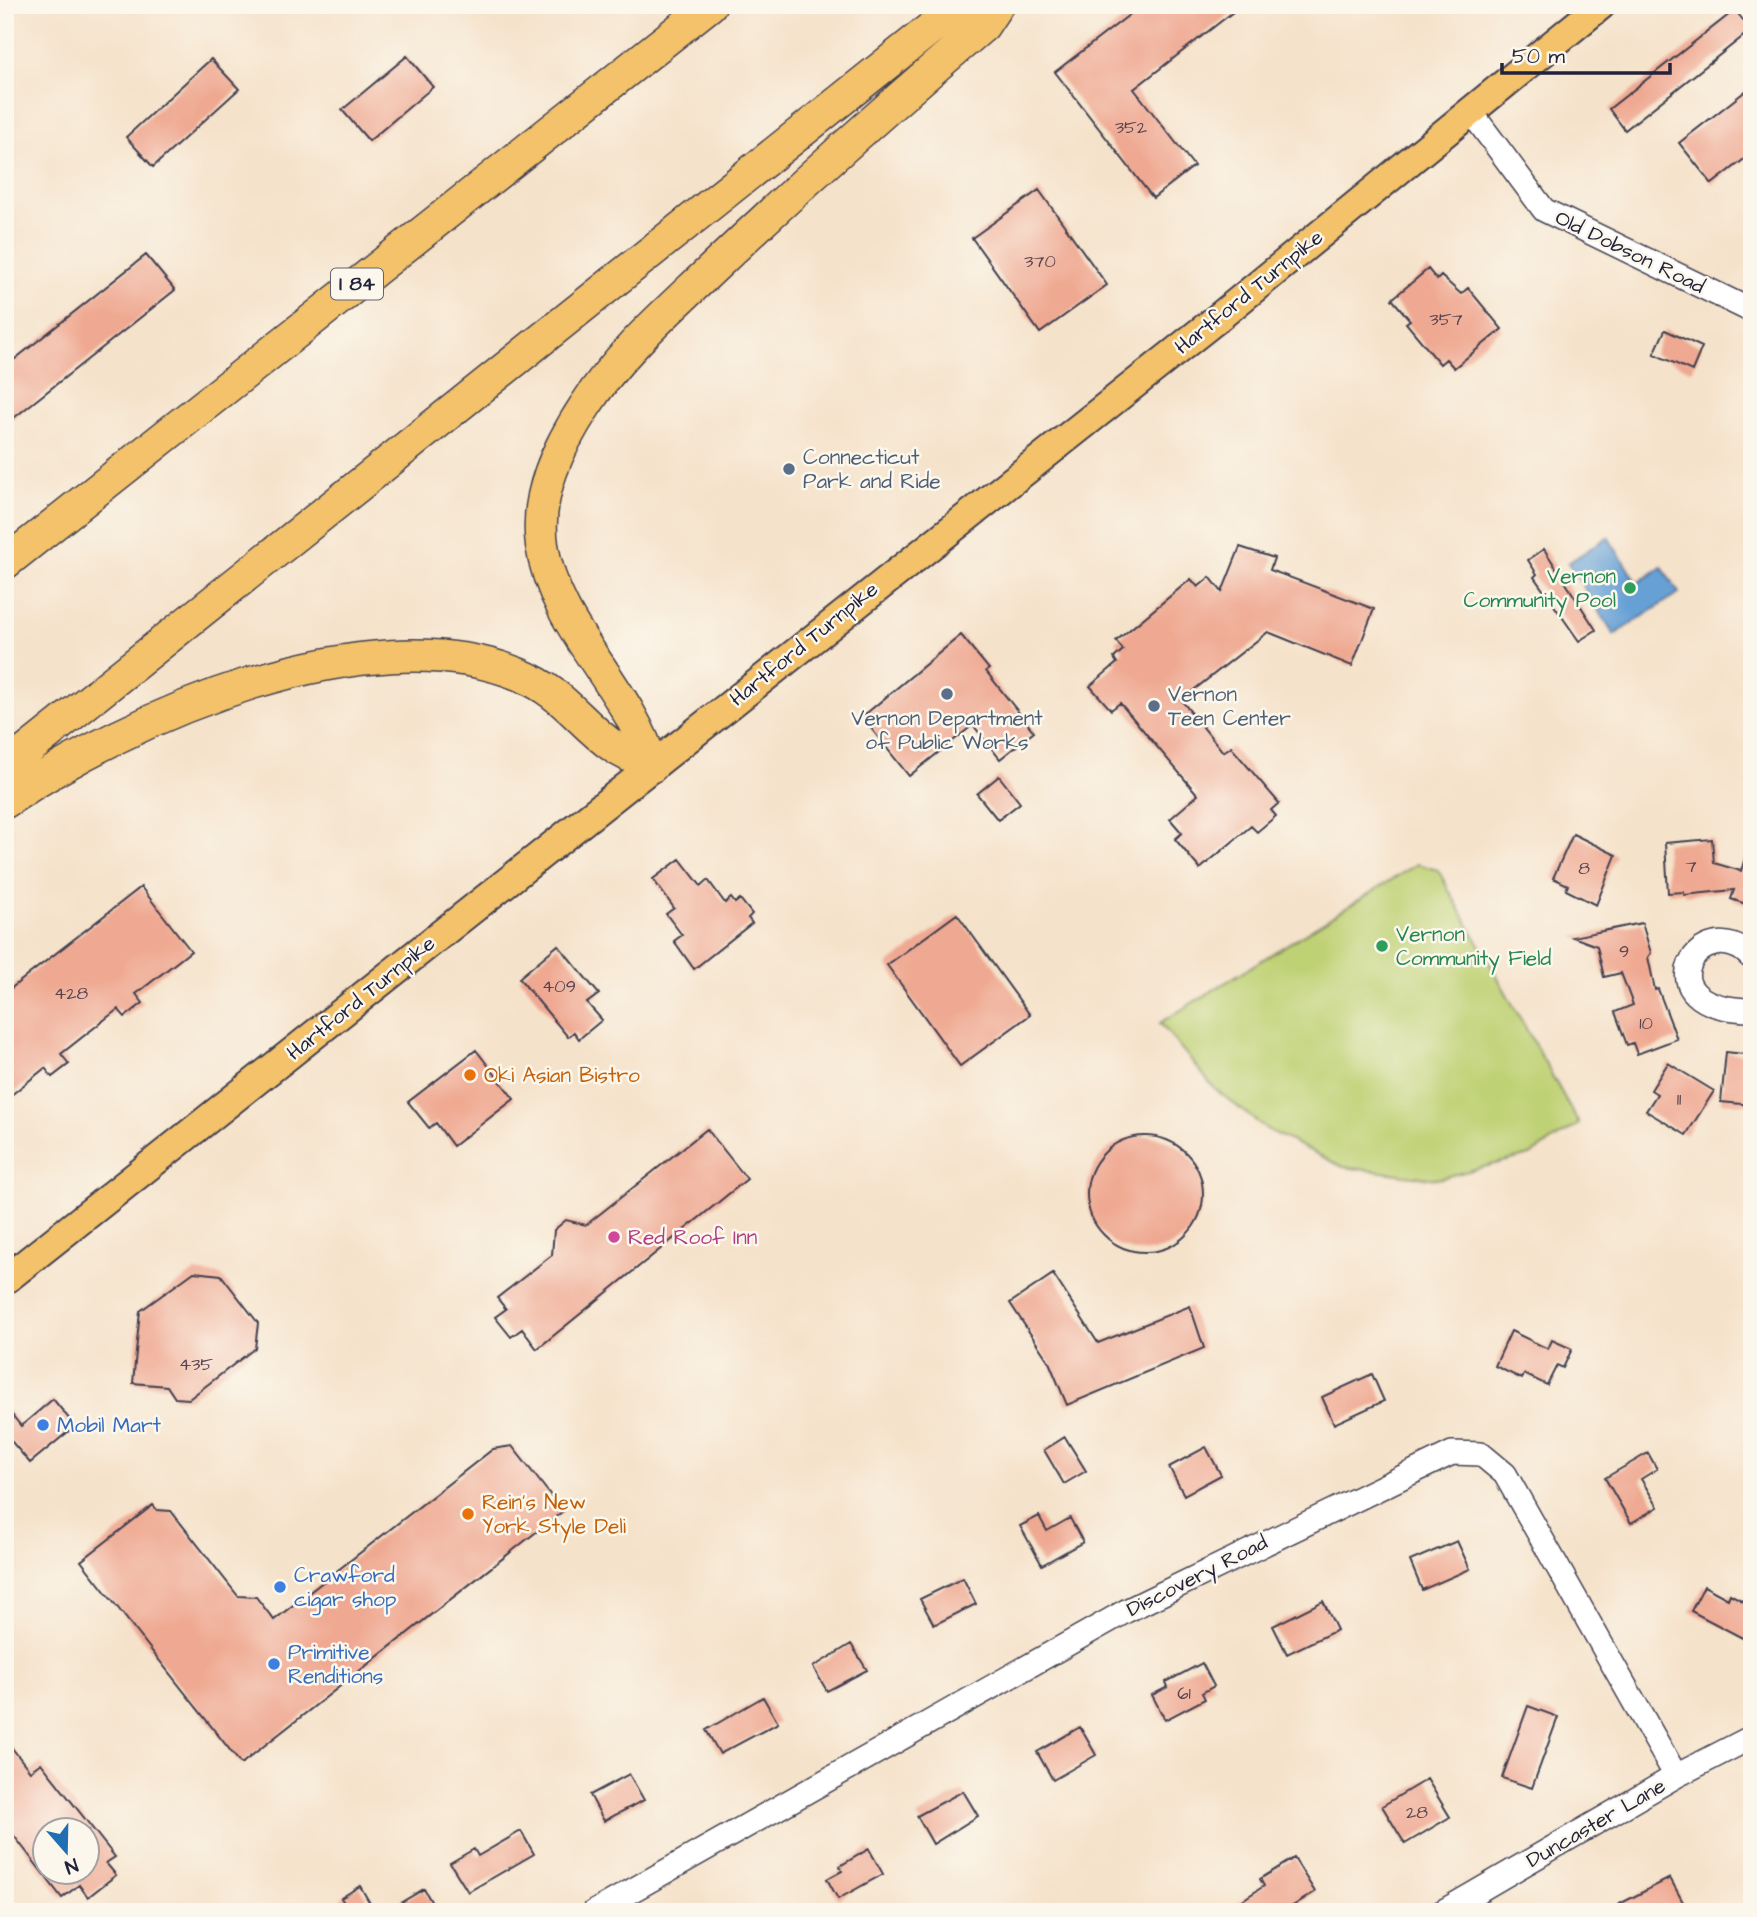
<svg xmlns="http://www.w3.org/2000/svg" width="1757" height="1917" font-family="'Architects Daughter',sans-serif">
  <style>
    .green { fill: #bfd174; stroke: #707a58; stroke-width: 2 }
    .water { fill: #66a0d5; stroke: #446188; stroke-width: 2 }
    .building { fill: #efa891; fill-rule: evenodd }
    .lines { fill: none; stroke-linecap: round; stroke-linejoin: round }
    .minor-casing { stroke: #423f50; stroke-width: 26 }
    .major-casing { stroke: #423f50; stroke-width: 32 }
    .highway-casing { stroke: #423f50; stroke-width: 35 }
    .minor { stroke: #fff; stroke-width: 23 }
    .major { stroke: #f3c26a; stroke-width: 28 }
    .highway { stroke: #f3c26a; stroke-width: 32 }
    .service-dot { fill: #5c6f8a; stroke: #fbf7ec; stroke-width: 2.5 }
    .leisure-dot { fill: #2e9e5b; stroke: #fbf7ec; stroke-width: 2.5 }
    .food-dot { fill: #e8710a; stroke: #fbf7ec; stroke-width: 2.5 }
    .hotel-dot { fill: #d1479c; stroke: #fbf7ec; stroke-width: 2.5 }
    .shop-dot { fill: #3f7fe0; stroke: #fbf7ec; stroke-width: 2.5 }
    .labels { text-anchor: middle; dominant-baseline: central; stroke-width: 5; stroke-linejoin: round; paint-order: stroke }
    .number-label { font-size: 18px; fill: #554450 }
    .shield { fill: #fbf7ec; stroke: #636270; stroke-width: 2 }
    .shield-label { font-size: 19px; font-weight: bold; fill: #22223b }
    .street-label { font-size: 21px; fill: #22223b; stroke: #fbf7ec }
    .service-label { font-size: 21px; fill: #4e5e75; stroke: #fbf7ec; text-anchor: start }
    .leisure-label { font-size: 21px; fill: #27864d; stroke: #fbf7ec; text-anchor: end }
    .food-label { font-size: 21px; fill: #c56008; stroke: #fbf7ec; text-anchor: start }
    .hotel-label { font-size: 21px; fill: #b23c85; stroke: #fbf7ec; text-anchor: start }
    .shop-label { font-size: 21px; fill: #366cbe; stroke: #fbf7ec; text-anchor: start }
  </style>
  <rect width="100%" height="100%" fill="#fbf7ec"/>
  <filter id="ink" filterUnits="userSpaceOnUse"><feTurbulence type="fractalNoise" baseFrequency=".0143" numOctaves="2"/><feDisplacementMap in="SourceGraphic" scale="14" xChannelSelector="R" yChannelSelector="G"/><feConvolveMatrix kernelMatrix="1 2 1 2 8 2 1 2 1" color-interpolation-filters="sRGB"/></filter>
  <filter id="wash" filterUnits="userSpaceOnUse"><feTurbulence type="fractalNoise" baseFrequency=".00686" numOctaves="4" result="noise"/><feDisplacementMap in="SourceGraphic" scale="28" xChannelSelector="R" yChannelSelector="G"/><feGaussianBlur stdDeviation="1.57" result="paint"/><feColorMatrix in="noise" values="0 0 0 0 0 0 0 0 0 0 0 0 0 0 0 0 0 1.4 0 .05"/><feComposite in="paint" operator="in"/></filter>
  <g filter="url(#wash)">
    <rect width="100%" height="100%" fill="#f5e2ca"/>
    <path class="green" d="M 1417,864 L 1438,870 L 1579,1124 L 1530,1155 L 1437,1179 L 1343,1167 L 1266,1129 L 1215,1089 L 1160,1023 Z"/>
    <path class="water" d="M 1608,537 L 1637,583 L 1662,567 L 1679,593 L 1614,635 L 1568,563 Z"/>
    <g id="blocks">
      <path class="building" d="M 1142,5 L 1242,5 L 1134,89 L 1194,166 L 1153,198 L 1055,72 Z
        M 1735,10 L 1751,30 L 1625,130 L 1609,109 Z
        M 407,56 L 433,87 L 369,141 L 342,110 Z
        M 211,59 L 239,89 L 153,167 L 126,137 Z
        M 1752,86 L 1752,153 L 1712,184 L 1679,143 Z
        M 1039,190 L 1107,285 L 1040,333 L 972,238 Z
        M 146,255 L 175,290 L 5,425 L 5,367 Z
        M 1428,269 L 1437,280 L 1441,276 L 1461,294 L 1468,288 L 1502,329 L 1454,368 L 1446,359 L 1440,364 L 1406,323 L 1410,320 L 1392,299 Z
        M 1665,330 L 1702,347 L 1692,371 L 1654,354 Z
        M 1240,547 L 1274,558 L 1270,570 L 1374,609 L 1352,666 L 1268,632 L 1181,700 L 1223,752 L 1231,747 L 1279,803 L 1271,810 L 1276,816 L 1257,832 L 1251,826 L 1200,869 L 1175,839 L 1182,833 L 1170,819 L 1198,795 L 1120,703 L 1111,710 L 1090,686 L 1117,663 L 1114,658 L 1123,650 L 1116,641 L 1191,579 L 1198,587 L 1210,577 L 1222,592 Z
        M 1544,549 L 1596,630 L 1579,641 L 1534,577 L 1537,574 L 1528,560 Z
        M 961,635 L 989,669 L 986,671 L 1034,732 L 1000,759 L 973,725 L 909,776 L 862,717 Z
        M 999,776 L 1020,803 L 998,820 L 977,794 Z
        M 1573,834 L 1616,855 L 1596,905 L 1566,890 L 1568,885 L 1553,878 Z
        M 1712,839 L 1714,863 L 1741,871 L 1748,848 L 1752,848 L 1752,906 L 1731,899 L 1734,890 L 1684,895 L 1684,892 L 1668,893 L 1665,843 Z
        M 680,859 L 701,886 L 708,880 L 725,903 L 731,898 L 735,903 L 740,899 L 752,914 L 748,918 L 752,923 L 694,969 L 674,941 L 682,935 L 666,914 L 674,908 L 653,879 Z
        M 141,887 L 191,951 L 136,994 L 143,1003 L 125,1017 L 118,1009 L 61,1054 L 69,1064 L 52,1077 L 45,1068 L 5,1100 L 5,993 Z
        M 957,914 L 1030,1015 L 960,1066 L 887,965 Z
        M 1642,923 L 1651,953 L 1648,957 L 1655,990 L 1658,989 L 1677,1039 L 1637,1054 L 1633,1043 L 1627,1045 L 1615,1012 L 1633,1005 L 1621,973 L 1604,977 L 1597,946 L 1573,937 Z
        M 558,945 L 599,994 L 587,1003 L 602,1020 L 579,1039 L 574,1032 L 568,1037 L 519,978 Z
        M 476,1050 L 514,1099 L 453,1146 L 436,1123 L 429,1128 L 408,1102 Z
        M 1726,1052 L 1752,1055 L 1752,1105 L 1721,1102 Z
        M 1668,1063 L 1714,1091 L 1686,1135 L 1646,1111 L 1657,1094 L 1651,1090 Z
        M 707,1129 L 747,1179 L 537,1349 L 522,1329 L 511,1337 L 495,1317 L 506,1309 L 497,1298 L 552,1255 L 554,1230 L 566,1220 L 586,1225 Z
        M1087 1194a58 58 0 1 1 116 0a58 58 0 1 1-116 0Z
        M 194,1272 L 221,1275 L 258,1323 L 255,1348 L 189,1399 L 175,1398 L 167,1386 L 133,1383 L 140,1311 Z
        M 1053,1274 L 1098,1343 L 1190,1306 L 1204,1348 L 1067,1405 L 1049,1362 L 1010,1303 Z
        M 1511,1331 L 1548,1349 L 1552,1340 L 1572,1349 L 1563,1368 L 1557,1365 L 1547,1385 L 1524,1374 L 1522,1379 L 1495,1366 Z
        M 1372,1374 L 1384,1401 L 1334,1424 L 1322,1397 Z
        M 53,1399 L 75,1426 L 30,1463 L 5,1434 L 5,1406 L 21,1426 Z
        M 1065,1437 L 1086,1471 L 1064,1484 L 1044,1450 Z
        M 512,1446 L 563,1511 L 241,1764 L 81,1561 L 153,1505 L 157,1510 L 171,1511 L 238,1596 L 256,1597 L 274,1620 L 493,1449 Z
        M 1206,1447 L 1221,1475 L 1184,1495 L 1169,1467 Z
        M 1648,1453 L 1657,1469 L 1641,1479 L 1658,1507 L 1631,1523 L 1605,1478 Z
        M 1039,1516 L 1047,1531 L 1070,1518 L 1083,1542 L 1042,1565 L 1020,1526 Z
        M 1457,1541 L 1470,1569 L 1422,1590 L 1410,1561 Z
        M 963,1578 L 976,1604 L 934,1625 L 920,1599 Z
        M 1704,1586 L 1728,1599 L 1730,1594 L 1752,1606 L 1752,1643 L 1691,1611 Z
        M 1323,1601 L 1337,1630 L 1287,1654 L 1273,1626 Z
        M 851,1644 L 867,1670 L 827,1691 L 813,1667 Z
        M 1202,1663 L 1214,1686 L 1202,1693 L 1205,1699 L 1165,1720 L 1152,1695 L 1168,1687 L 1166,1682 Z
        M 763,1697 L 778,1723 L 720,1754 L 706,1730 Z
        M 1528,1706 L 1558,1717 L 1532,1788 L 1502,1778 Z
        M 1080,1727 L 1096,1755 L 1053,1780 L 1037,1752 Z
        M 5,1739 L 30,1771 L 41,1763 L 115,1857 L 106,1863 L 116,1875 L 88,1897 L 79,1885 L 62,1898 L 5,1824 ZM 46,1830 L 88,1830 L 88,1872 L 46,1872 Z
        M 629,1774 L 644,1800 L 604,1821 L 590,1795 Z
        M 1427,1779 L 1450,1817 L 1405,1844 L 1382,1806 Z
        M 963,1791 L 978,1816 L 933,1844 L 917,1816 Z
        M 521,1831 L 534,1854 L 468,1892 L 450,1863 L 474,1849 L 478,1856 Z
        M 869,1849 L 883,1874 L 838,1899 L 827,1879 L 842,1871 L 840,1866 Z
        M 1294,1858 L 1315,1892 L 1283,1912 L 1224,1912 L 1264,1886 L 1260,1879 Z
        M 1670,1878 L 1685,1906 L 1674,1912 L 1604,1912 Z
        M 360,1886 L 375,1912 L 350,1912 L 341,1898 Z
        M 424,1889 L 437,1912 L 385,1912 Z"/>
    </g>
  </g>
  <g filter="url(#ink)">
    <use href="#blocks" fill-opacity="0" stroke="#423f50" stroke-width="2"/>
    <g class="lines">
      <defs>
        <path id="minor" d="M 1471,112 L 1544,210 L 1752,311
          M 1752,958 C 1702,906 1636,1009 1752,1010
          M 594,1912 L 1126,1611 L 1452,1453 L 1481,1454 L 1505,1474 L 1676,1776
          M 1442,1912 L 1676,1776 L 1752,1737"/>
        <path id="major" d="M 5,1280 L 1219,317 L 1601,5"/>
        <path id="highway" d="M 5,563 L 710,5
          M 652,766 C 629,686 554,629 542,545 C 535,495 558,447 585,406 C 618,354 667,312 711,270 C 799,186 890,105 983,26 L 997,5
          M 5,768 L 960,5
          M 5,802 C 131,716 366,613 518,674 C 565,693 577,721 614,747 C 626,755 639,760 652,766"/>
      </defs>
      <use href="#minor" class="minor-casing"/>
      <use href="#major" class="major-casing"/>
      <use href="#highway" class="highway-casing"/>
      <use href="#minor" class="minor"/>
      <use href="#major" class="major"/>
      <use href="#highway" class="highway"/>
    </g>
  </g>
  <g class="service-dot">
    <circle cx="789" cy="469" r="7"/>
    <circle cx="947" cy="694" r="7"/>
    <circle cx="1154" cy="706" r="7"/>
  </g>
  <g class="leisure-dot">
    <circle cx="1630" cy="588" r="7"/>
    <circle cx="1382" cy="946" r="7"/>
  </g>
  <g class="food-dot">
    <circle cx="470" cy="1075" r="7"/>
    <circle cx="468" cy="1514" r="7"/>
  </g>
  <circle class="hotel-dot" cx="614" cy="1237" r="7"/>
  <g class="shop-dot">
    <circle cx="43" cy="1425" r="7"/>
    <circle cx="280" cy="1587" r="7"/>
    <circle cx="274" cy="1664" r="7"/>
  </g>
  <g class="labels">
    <g class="number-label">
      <text x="1131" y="127">352</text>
      <text x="1040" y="261">370</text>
      <text x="1446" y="319">357</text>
      <text x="1691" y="866">7</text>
      <text x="1584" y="868">8</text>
      <text x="1624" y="951">9</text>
      <text x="559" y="986">409</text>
      <text x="71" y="993">428</text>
      <text x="1646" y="1023">10</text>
      <text x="1679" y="1099">11</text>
      <text x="196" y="1364">435</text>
      <text x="1184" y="1693">61</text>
      <text x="1417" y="1812">28</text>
    </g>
    <rect class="shield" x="331" y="268.5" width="52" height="31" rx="5"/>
    <g class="shield-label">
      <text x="357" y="284">I 84</text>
    </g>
    <g class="street-label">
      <text transform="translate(1630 252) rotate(26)">Old Dobson Road</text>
      <text transform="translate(1249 292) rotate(-39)">Hartford Turnpike</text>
      <text transform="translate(804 644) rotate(-39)">Hartford Turnpike</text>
      <text transform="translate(361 998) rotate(-39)">Hartford Turnpike</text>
      <text transform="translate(1197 1576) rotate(-27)">Discovery Road</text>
      <text transform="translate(1596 1823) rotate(-30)">Duncaster Lane</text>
    </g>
    <g class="service-label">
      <text x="803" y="457">Connecticut<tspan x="803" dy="24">Park and Ride</tspan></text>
      <text x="1168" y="694">Vernon<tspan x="1168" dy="24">Teen Center</tspan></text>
      <text x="947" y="718" text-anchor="middle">Vernon Department<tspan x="947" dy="24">of Public Works</tspan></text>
    </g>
    <g class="leisure-label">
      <text x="1616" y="576">Vernon<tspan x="1616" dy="24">Community Pool</tspan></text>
      <text x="1396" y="934" text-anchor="start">Vernon<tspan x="1396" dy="24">Community Field</tspan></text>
    </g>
    <g class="food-label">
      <text x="484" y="1075">Oki Asian Bistro</text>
      <text x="482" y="1502">Rein's New<tspan x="482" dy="24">York Style Deli</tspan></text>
    </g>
    <g class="hotel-label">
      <text x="628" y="1237">Red Roof Inn</text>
    </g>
    <g class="shop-label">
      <text x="57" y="1425">Mobil Mart</text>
      <text x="294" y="1575">Crawford<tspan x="294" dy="24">cigar shop</tspan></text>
      <text x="288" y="1652">Primitive<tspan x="288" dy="24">Renditions</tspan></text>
    </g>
  </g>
  <rect width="1757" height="1917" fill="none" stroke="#fbf7ec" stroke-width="28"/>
  <g transform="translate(66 1851) rotate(160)"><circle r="33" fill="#fbf7ec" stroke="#a4a2a5" stroke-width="2"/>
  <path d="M0-5L12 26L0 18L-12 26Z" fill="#1f6fb2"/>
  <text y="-10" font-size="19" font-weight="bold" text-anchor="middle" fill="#22223b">N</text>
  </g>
  <path d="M1502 63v10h168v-10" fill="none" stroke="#22223b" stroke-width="3.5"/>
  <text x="1512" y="63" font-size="21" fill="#22223b" stroke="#fbf7ec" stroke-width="5" paint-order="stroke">50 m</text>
</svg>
